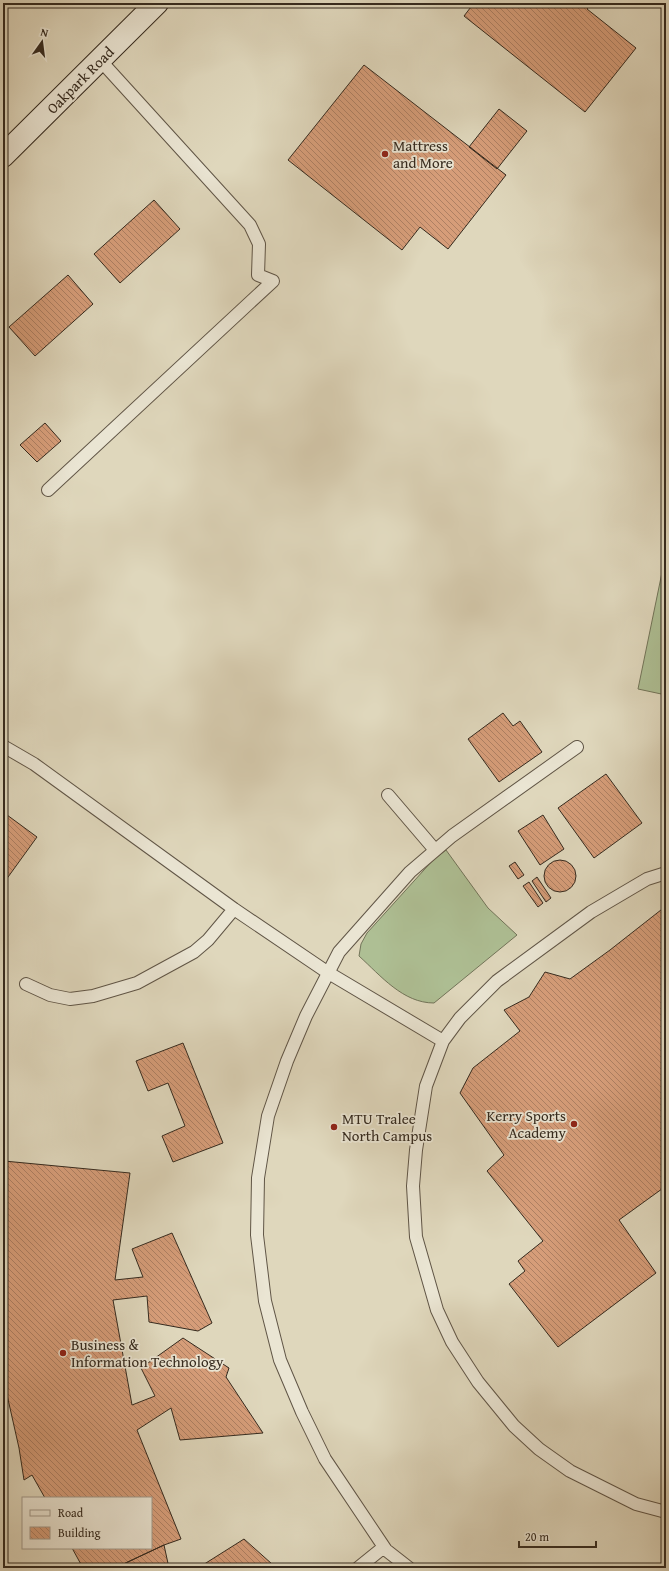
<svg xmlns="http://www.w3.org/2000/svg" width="669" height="1571" font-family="'Gentium Book Plus',serif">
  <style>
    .grass { fill: #aebf94; stroke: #727459 }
    .building { fill: url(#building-back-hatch); stroke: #352a1e }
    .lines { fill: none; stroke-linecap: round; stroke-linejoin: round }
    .lane-casing { stroke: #605546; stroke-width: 14 }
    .secondary-casing { stroke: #352a1e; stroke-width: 24 }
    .lane { stroke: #eae5d3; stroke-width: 12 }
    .secondary { stroke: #eae5d3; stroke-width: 22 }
    .poi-dot { fill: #8f2418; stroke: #eae5d3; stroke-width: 1.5 }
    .labels { text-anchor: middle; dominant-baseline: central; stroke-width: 3.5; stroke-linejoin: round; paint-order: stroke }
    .street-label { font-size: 15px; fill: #352a1e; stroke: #eae5d3 }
    .poi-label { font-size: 15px; fill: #352a1e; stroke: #eae5d3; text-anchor: start }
  </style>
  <defs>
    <pattern id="building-back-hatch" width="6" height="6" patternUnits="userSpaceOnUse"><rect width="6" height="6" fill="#d69d79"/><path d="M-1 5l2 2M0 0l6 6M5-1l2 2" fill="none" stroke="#ae8063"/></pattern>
  </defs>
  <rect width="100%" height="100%" fill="#dfd7bc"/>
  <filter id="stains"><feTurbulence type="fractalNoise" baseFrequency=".005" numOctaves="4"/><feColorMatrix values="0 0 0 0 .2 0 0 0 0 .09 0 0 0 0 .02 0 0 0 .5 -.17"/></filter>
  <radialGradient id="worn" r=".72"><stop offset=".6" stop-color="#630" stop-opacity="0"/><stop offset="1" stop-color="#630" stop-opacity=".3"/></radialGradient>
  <path class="grass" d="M 666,553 L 666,695 L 638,689 Z
    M 446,850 L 488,908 L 517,935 L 434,1003 C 403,1003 381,976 359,956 L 361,944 L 367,933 L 433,860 Z"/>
  <path class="building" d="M 474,3 L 592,3 L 587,9 L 636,48 L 585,112 L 464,16 Z
    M 364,65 L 506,175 L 448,249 L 420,227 L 402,250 L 288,160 Z
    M 499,109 L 527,131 L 497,169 L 469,147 Z
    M 154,200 L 180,229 L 120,283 L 94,254 Z
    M 68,275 L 93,304 L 35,356 L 9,327 Z
    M 45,423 L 61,441 L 37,462 L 20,445 Z
    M 503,713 L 513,726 L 520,721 L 542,752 L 499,782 L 468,739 Z
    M 606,774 L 642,823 L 594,858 L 558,808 Z
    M 3,812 L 37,837 L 3,884 Z
    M 543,815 L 564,849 L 540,865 L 518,831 Z
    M544 876a16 16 0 1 1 32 0a16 16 0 1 1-32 0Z
    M 515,862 L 524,875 L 518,879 L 509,866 Z
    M 537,877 L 551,898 L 546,902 L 532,881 Z
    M 529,882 L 543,903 L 538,907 L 523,886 Z
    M 666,906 L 666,1186 L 619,1220 L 656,1273 L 558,1347 L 509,1284 L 525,1271 L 518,1261 L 543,1241 L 487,1171 L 504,1155 L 460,1093 L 473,1068 L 520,1031 L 504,1010 L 529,997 L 545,972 L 570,979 L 610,950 Z
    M 183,1043 L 223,1143 L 173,1162 L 162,1136 L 185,1126 L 168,1083 L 148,1091 L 136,1061 Z
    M 4,1161 L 130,1173 L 115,1280 L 143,1277 L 132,1249 L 172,1233 L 212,1323 L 198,1331 L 149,1322 L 147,1296 L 113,1300 L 132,1405 L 155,1396 L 141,1368 L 183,1338 L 229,1368 L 226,1377 L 263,1433 L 180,1440 L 171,1408 L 137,1430 L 181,1539 L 164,1545 L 115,1568 L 83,1568 L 72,1548 L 151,1548 L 151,1498 L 45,1498 L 32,1475 L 24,1480 L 19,1448 L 3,1377 Z
    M 244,1539 L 272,1564 L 268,1568 L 198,1568 Z
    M 164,1545 L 169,1568 L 115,1568 Z"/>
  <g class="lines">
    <defs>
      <path id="lane" d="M 48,490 L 273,281 L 258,275 L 259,244 L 250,225 L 100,60
        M 3,746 L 34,764 L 234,909 L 327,972 L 443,1041
        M 388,795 L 435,850
        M 666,873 L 647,879 L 591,912 L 497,981 L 460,1018 L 443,1041 L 426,1086 L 416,1150 L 413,1186 L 416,1237 L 437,1310 L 452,1342 L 478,1382 L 514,1426 L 539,1449 L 570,1471 L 636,1504 L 666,1512
        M 26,984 L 50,995 L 70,999 L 93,996 L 137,983 L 194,952 L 208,940 L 234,909
        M 358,1568 L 384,1547
        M 409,1568 L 386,1550 L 325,1459 L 302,1412 L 280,1360 L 265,1301 L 257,1235 L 258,1178 L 268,1116 L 287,1061 L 306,1016 L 339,952 L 410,872 L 452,836 L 577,747"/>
      <path id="secondary" d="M 3,156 L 157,3"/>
    </defs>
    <use href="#lane" class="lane-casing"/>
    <use href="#secondary" class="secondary-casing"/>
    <use href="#lane" class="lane"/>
    <use href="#secondary" class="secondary"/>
  </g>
  <g class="poi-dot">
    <circle cx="385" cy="154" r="4"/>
    <circle cx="574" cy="1124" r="4"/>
    <circle cx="334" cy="1127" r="4"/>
    <circle cx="63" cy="1353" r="4"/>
  </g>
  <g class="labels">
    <g class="street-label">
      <text transform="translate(80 80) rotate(-45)">Oakpark Road</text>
    </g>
    <g class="poi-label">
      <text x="393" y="145">Mattress<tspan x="393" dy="17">and More</tspan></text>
      <text x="566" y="1115" text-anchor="end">Kerry Sports<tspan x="566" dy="17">Academy</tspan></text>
      <text x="342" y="1118">MTU Tralee<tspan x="342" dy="17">North Campus</tspan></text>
      <text x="71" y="1344">Business &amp;<tspan x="71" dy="17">Information Technology</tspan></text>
    </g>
  </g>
  <rect width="669" height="1571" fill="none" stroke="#dfd7bc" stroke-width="16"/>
  <rect x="4" y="4" width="661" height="1563" fill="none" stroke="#352a1e" stroke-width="2"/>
  <rect x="8" y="8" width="653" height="1555" fill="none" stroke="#352a1e"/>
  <rect x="22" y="1497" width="130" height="52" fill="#eae5d3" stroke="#a29a8b"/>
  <rect x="30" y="1510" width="20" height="6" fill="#eae5d3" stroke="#a29a8b"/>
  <text x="58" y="1517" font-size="12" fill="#352a1e">Road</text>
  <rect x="30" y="1527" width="20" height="12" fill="url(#building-back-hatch)" stroke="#a29a8b"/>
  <text x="58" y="1537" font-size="12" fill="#352a1e">Building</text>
  <g transform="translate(42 42) rotate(14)" stroke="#eae5d3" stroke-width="3" paint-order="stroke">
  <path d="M0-3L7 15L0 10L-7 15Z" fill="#352a1e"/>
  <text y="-6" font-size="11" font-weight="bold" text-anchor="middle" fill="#352a1e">N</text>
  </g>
  <path d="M519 1541v6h77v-6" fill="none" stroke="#352a1e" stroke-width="2"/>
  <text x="525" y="1541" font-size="12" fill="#352a1e" stroke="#eae5d3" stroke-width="3" paint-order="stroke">20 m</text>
  <rect width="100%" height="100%" filter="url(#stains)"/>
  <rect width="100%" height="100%" fill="url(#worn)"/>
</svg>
